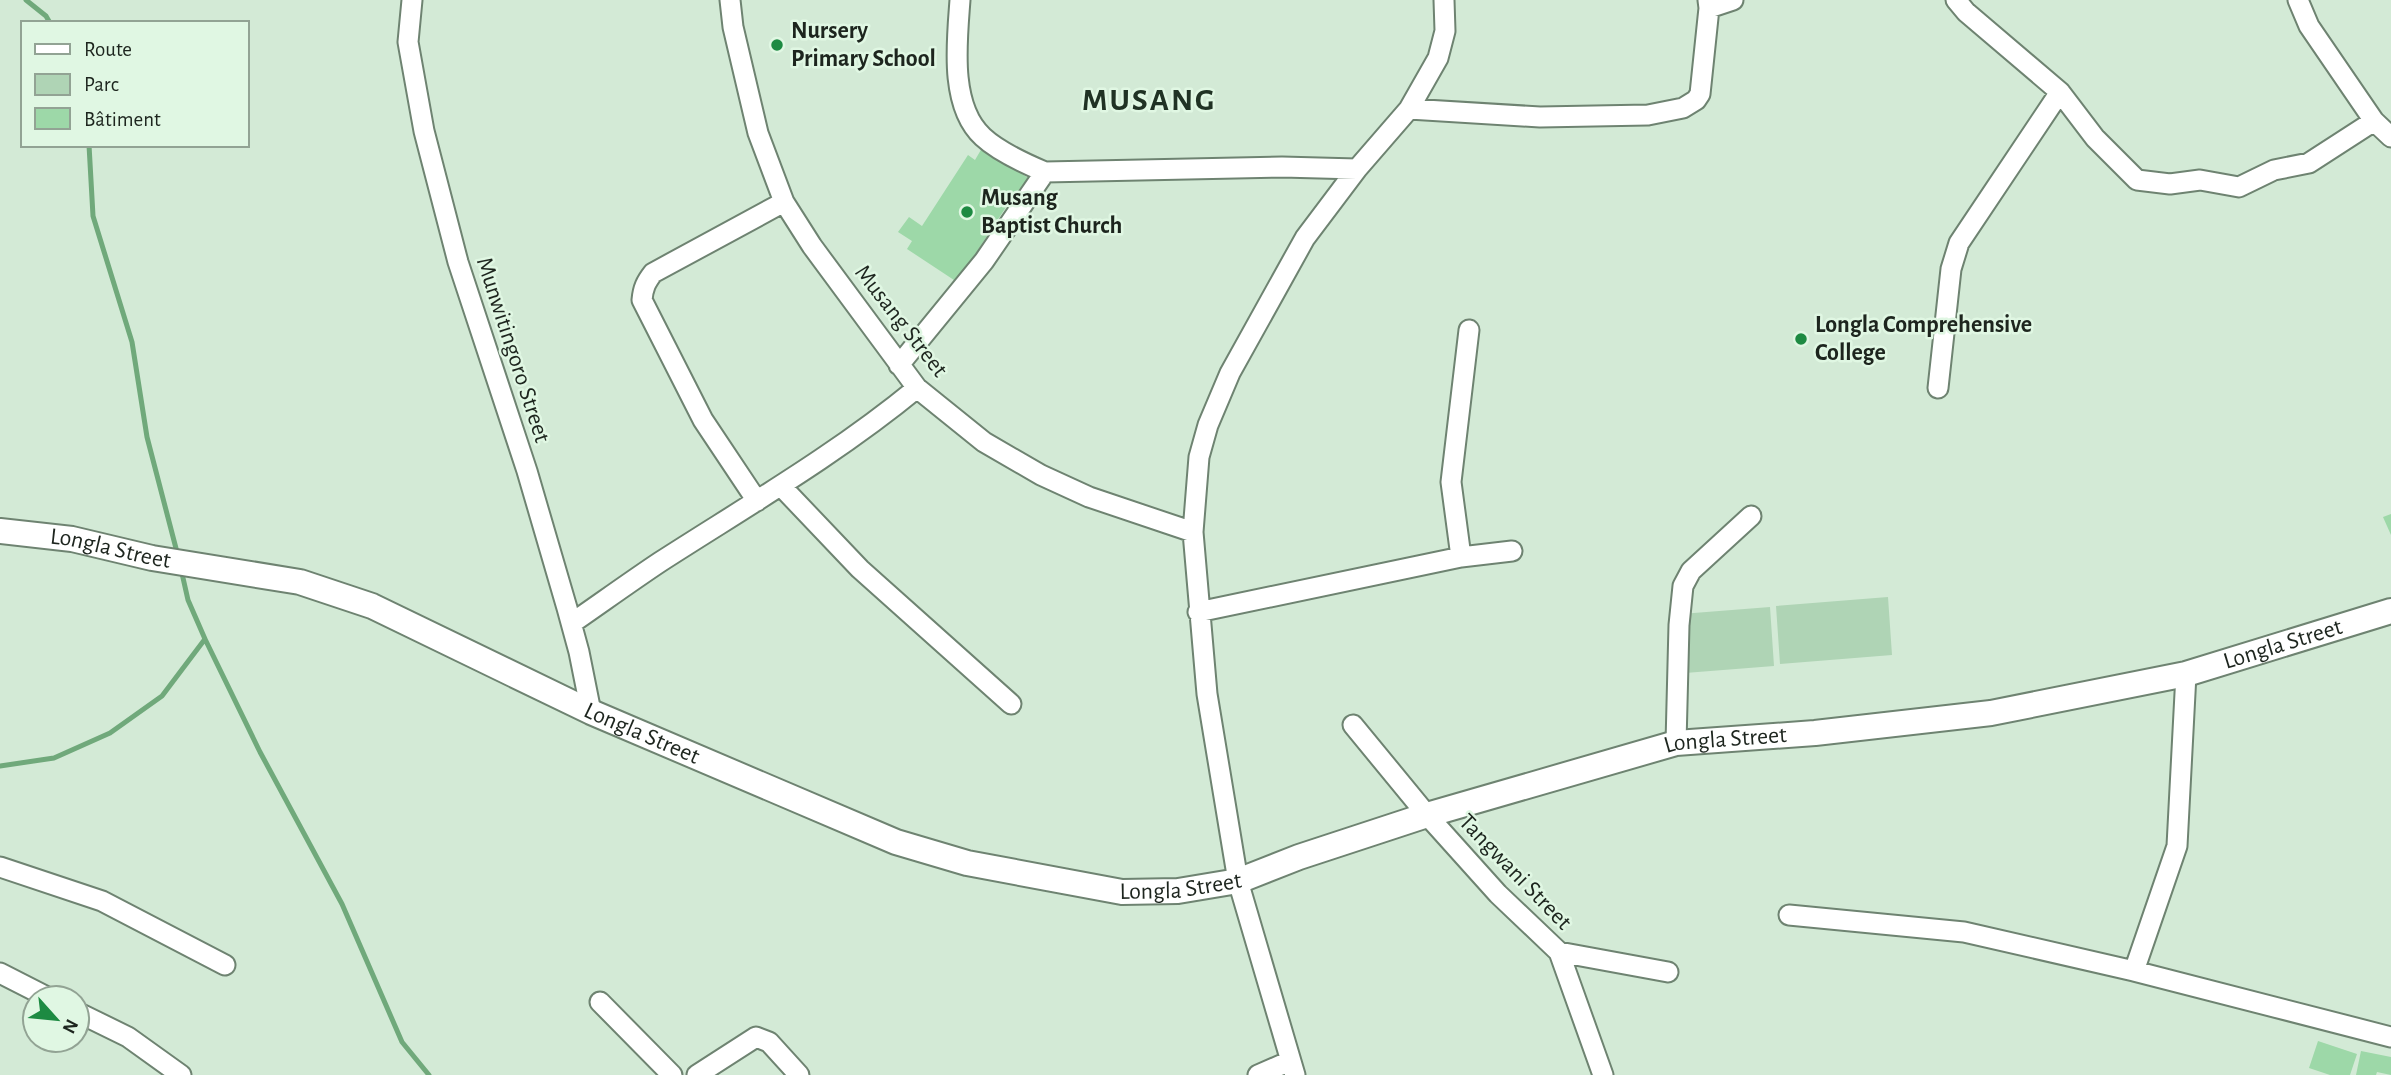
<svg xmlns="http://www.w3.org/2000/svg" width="2391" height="1075" font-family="'Alegreya Sans',sans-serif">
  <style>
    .green { fill: #afd4b5 }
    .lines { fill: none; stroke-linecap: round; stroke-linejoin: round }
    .stream { stroke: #70a97b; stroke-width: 5 }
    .building { fill: #9dd8a8 }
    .minor-casing { stroke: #6e8371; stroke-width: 23 }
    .major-casing { stroke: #6e8371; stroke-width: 28 }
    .minor { stroke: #fff; stroke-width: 19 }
    .major { stroke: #fff; stroke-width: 24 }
    .poi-dot { fill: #1d8a42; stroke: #e0f7e3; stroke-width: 2.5 }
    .labels { text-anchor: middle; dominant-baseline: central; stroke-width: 5; stroke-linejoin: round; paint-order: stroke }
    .poi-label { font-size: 24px; font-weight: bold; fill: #1d251e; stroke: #e0f7e3; text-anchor: start }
    .street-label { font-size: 24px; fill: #1d251e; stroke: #e0f7e3 }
    .district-label { font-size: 32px; font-weight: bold; letter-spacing: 2px; fill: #203224; stroke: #e0f7e3 }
  </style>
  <rect width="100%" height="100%" fill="#d3ead6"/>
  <path class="green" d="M 1888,597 L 1892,655 L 1780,664 L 1776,606 Z
    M 1770,607 L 1774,666 L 1685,673 L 1681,614 Z"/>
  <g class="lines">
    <path class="stream" d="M 26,0 L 46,16 L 50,23
      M 89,145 L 93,216 L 132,342 L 147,437 L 178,556
      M 205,639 L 260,752 L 342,904 L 402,1042 L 429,1075
      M 0,766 L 54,758 L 110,733 L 162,696 L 205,639 L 188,600 L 181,569"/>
  </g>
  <path class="building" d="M 982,148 L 1036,183 L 1020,207 L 1010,201 L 957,282 L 907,249 L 912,241 L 898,232 L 909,217 L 922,226 L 968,155 L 975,160 Z
    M 2391,514 L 2391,535 L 2383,517 Z
    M 2318,1041 L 2357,1054 L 2350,1075 L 2330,1075 L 2309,1068 Z
    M 2361,1051 L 2391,1057 L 2391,1075 L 2377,1072 L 2376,1075 L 2356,1075 Z"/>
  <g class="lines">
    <defs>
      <path id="minor" d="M 412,0 L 408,42 L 424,131 L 458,262 L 527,471 L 567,608 L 579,652 L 591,712
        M 730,0 L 733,27 L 758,133 L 784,202 L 812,246 L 917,388 L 984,442 L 1041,475 L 1089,497 L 1193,532
        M 960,0 C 957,41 949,106 983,137 C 998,151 1026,164 1045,172 L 1282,167 L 1357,169
        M 1956,0 L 1966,12 L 2060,92 L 2095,138 L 2137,180 L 2170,184 L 2200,180 L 2239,187 L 2274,170 L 2309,163 L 2374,121
        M 2298,0 L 2309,26 L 2374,121 L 2391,137
        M 1709,8 L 1733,0
        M 1409,109 L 1540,117 L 1648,115 L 1683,108 L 1696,100 L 1700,94 L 1709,8 L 1708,0
        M 899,365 L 984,261 L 1045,172
        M 1938,388 L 1951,269 L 1959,243 L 2060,92
        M 781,486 L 860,569 L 1011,704
        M 757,501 L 703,420 L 642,300 C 643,288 646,282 653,273 L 784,202
        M 1461,557 L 1451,482 L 1469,330
        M 1198,612 L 1461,557 L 1512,551
        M 572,623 C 601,603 630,582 660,562 C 747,506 837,454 917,388
        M 1353,725 L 1427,815 L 1498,894 L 1559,952 L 1603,1075
        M 1676,743 L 1679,625 L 1683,586 L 1691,571 L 1751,516
        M 0,867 L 102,901 L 225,965
        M 1789,915 L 1964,932 L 2134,971 L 2391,1037
        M 1559,952 L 1668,972
        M 2134,971 L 2177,846 L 2186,674
        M 0,973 L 49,998
        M 600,1002 L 672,1075
        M 77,1012 L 128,1037 L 181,1075
        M 697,1075 L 756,1037 L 769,1042 L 799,1075
        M 1258,1075 L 1290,1061
        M 1295,1075 L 1238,881 L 1207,694 L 1193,532 L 1199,457 L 1208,425 L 1230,373 L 1305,238 L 1357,169 L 1409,109 L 1438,58 L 1445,31 L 1444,0"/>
      <g id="major">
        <path id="s1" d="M 0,531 L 72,539 L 152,558 L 300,582 L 372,606 L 591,712 L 896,842 L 967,863 L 1122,892 L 1178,891 L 1238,881 L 1299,857 L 1427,815 L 1676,743 L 1815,733 L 1991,713 L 2186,674 L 2391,611"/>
      </g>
    </defs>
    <use href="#minor" class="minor-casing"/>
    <use href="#major" class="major-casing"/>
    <use href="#minor" class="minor"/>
    <use href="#major" class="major"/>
  </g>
  <g class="poi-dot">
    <circle cx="777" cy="45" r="7"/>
    <circle cx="967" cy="212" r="7"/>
    <circle cx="1801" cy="339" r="7"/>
  </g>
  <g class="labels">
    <g class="poi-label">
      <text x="791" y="31">Nursery<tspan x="791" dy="28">Primary School</tspan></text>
      <text x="981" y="198">Musang<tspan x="981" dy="28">Baptist Church</tspan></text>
      <text x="1815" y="325">Longla Comprehensive<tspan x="1815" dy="28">College</tspan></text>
    </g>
    <g class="street-label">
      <text transform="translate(901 321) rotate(52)">Musang Street</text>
      <text transform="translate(513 350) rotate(72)">Munwitingoro Street</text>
      <text stroke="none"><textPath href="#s1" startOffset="112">Longla Street</textPath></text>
      <text stroke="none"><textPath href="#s1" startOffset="2380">Longla Street</textPath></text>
      <text stroke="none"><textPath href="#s1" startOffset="679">Longla Street</textPath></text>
      <text stroke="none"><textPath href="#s1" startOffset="1813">Longla Street</textPath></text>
      <text transform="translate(1515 872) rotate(46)">Tangwani Street</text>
      <text stroke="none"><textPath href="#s1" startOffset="1246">Longla Street</textPath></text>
    </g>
    <g class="district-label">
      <text x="1149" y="100">MUSANG</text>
    </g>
  </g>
  <rect x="21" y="21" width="228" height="126" fill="#e0f7e3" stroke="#92a394" stroke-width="2"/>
  <rect x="35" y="44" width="35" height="10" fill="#ffffff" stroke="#92a394" stroke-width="2"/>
  <text x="84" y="56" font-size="21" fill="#1d251e">Route</text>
  <rect x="35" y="74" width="35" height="21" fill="#afd4b5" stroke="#92a394" stroke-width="2"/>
  <text x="84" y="91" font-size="21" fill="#1d251e">Parc</text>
  <rect x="35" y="108" width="35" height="21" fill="#9dd8a8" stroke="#92a394" stroke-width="2"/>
  <text x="84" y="126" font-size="21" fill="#1d251e">Bâtiment</text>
  <g transform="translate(56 1019) rotate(117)"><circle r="33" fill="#e0f7e3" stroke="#92a394" stroke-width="2"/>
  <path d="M0-5L12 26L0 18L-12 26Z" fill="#1d8a42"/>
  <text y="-10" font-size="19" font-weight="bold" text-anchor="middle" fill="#1d251e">N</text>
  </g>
</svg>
